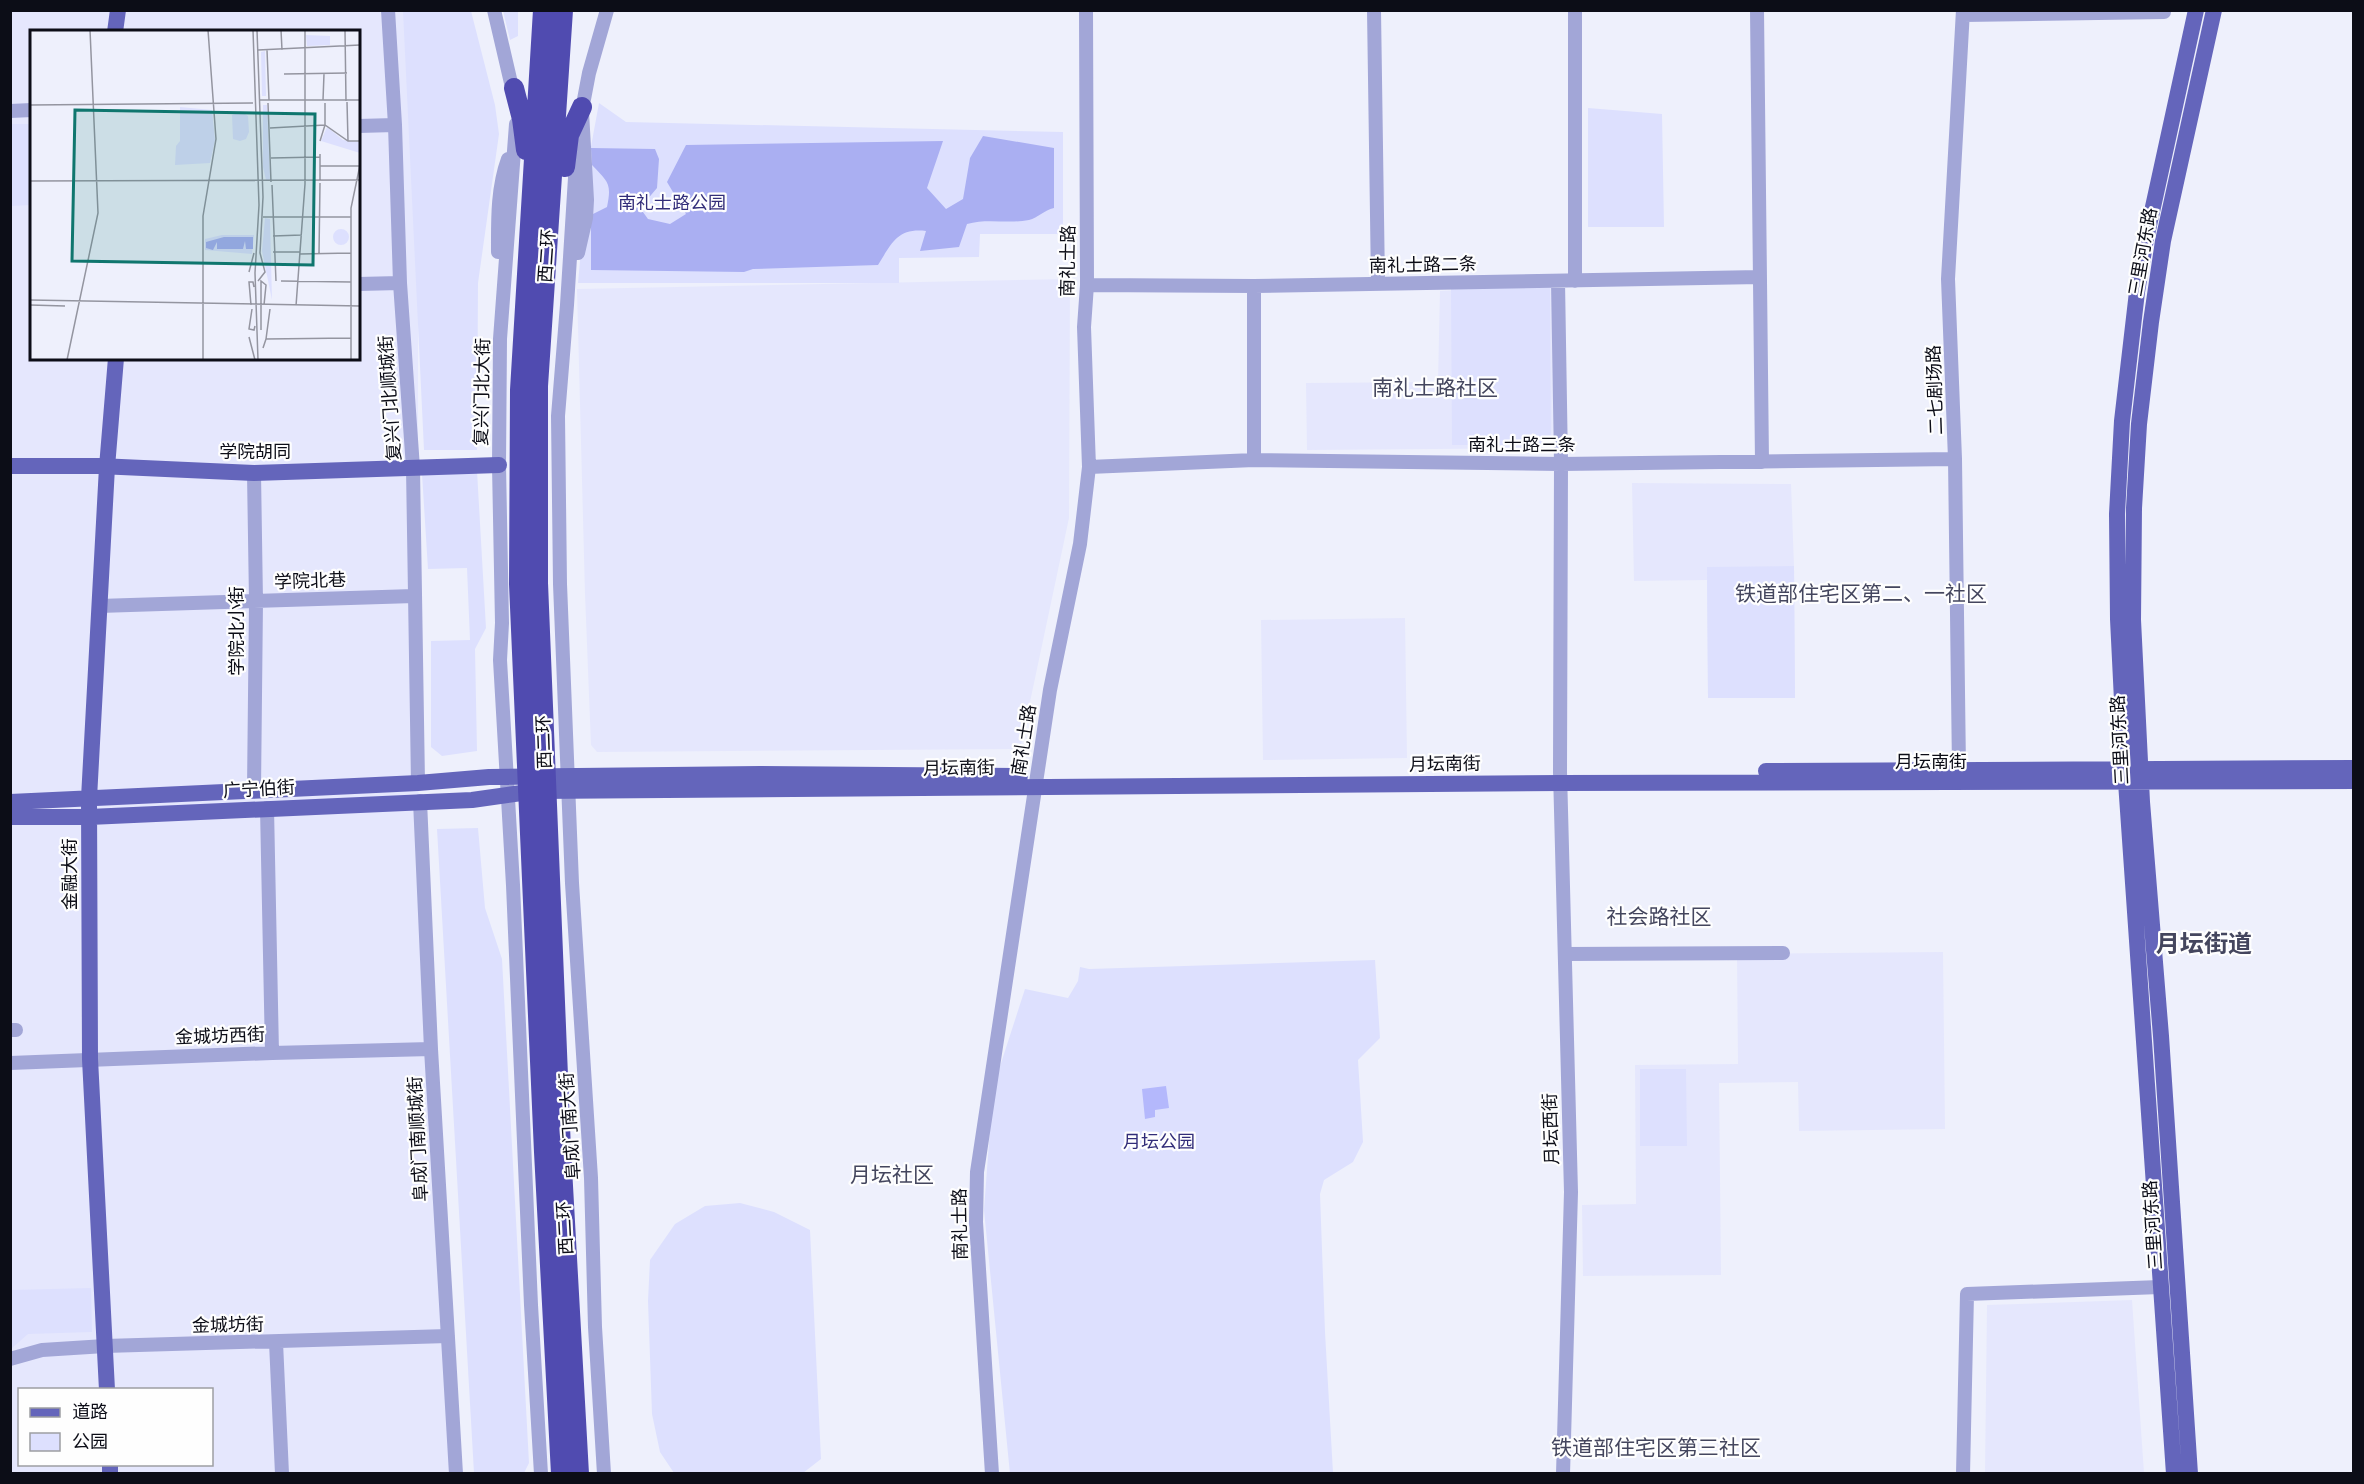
<svg xmlns="http://www.w3.org/2000/svg" width="2364" height="1484" font-family="Arial,'Noto Sans SC',sans-serif">
  <style>
    .built { fill: #e5e7fd; fill-rule: evenodd }
    .green { fill: #dde0fe }
    .forest { fill: #aaaff2 }
    .water { fill: #b4b8fc }
    .lines { fill: none; stroke-linecap: round; stroke-linejoin: round }
    .minor { stroke: #a2a6d7; stroke-width: 14 }
    .major { stroke: #6465bb; stroke-width: 16 }
    .highway { stroke: #504bb0; stroke-width: 20 }
    .labels { text-anchor: middle; dominant-baseline: central; stroke-width: 4.5; stroke-linejoin: round; paint-order: stroke }
    .park-label { font-size: 18px; fill: #322d79; stroke: #fefefe }
    .street-label { font-size: 18px; fill: #0c0d17; stroke: #fefefe }
    .quarter-label { font-size: 21px; fill: #44465e; stroke: #fefefe }
    .district-label { font-size: 24px; font-weight: bold; fill: #44465e; stroke: #fefefe }
    .inset-road { fill: none; stroke: #9495a0; stroke-width: 1.5 }
    .view { fill: #0f766e; fill-opacity: 0.15; stroke: #0f766e; stroke-width: 3 }
    .inset-edge { fill: none; stroke: #0c0d17; stroke-width: 3 }
  </style>
  <rect width="100%" height="100%" fill="#eef0fc"/>
  <path class="built" d="M 10,11 L 418,11 L 418,783 L 457,1473 L 11,1473 ZM 32,32 L 358,32 L 358,358 L 32,358 ZM 20,1390 L 212,1390 L 212,1464 L 20,1464 Z
    M 1070,279 L 1069,518 L 1020,749 L 597,752 L 591,745 L 585,594 L 577,289 Z
    M 1552,286 L 1553,448 L 1307,450 L 1306,383 L 1438,382 L 1440,291 Z
    M 1632,483 L 1791,484 L 1794,566 L 1795,698 L 1708,698 L 1707,580 L 1634,581 Z
    M 1405,618 L 1407,758 L 1263,760 L 1261,620 Z
    M 1943,952 L 1945,1129 L 1799,1131 L 1798,1082 L 1719,1083 L 1721,1275 L 1583,1276 L 1582,1205 L 1636,1204 L 1635,1065 L 1738,1064 L 1737,954 Z
    M 2132,1300 L 2144,1473 L 1985,1473 L 1987,1305 Z"/>
  <path class="green" d="M 403,11 L 471,11 L 495,105 L 499,134 L 478,283 L 477,450 L 424,450 Z
    M 503,11 L 518,11 L 518,36 L 510,40 Z
    M 599,103 L 626,122 L 1063,132 L 1063,234 L 980,234 L 979,257 L 899,258 L 899,283 L 578,283 L 590,152 Z
    M 1588,108 L 1662,114 L 1664,227 L 1588,227 Z
    M 11,124 L 31,124 L 31,205 L 11,206 Z
    M 1451,288 L 1550,288 L 1551,445 L 1452,445 Z
    M 477,471 L 486,628 L 475,649 L 477,751 L 442,756 L 431,747 L 431,641 L 470,640 L 467,568 L 428,569 L 422,474 Z
    M 1794,566 L 1795,698 L 1708,698 L 1707,567 Z
    M 478,828 L 485,908 L 502,959 L 529,1463 L 524,1473 L 474,1473 L 437,829 Z
    M 1375,960 L 1380,1038 L 1358,1060 L 1363,1142 L 1353,1162 L 1324,1180 L 1320,1194 L 1325,1332 L 1333,1473 L 1010,1474 L 984,1210 L 993,1088 L 1025,989 L 1068,998 L 1078,981 L 1080,967 L 1089,969 Z
    M 1640,1069 L 1686,1069 L 1687,1146 L 1640,1146 Z
    M 740,1203 L 774,1212 L 810,1230 L 821,1459 L 803,1473 L 674,1473 L 660,1452 L 652,1414 L 648,1301 L 650,1260 L 675,1224 L 705,1206 Z
    M 91,1288 L 92,1332 L 28,1334 L 11,1349 L 11,1290 Z"/>
  <path class="forest" d="M 983,136 L 1054,148 L 1054,208 C 1044,210 1038,218 1029,220 C 1008,224 987,218 967,224 L 959,247 L 920,251 L 926,231 C 897,228 892,243 878,265 L 753,269 L 744,272 L 591,270 L 591,215 L 607,207 C 612,183 608,182 592,165 L 591,148 L 655,149 L 659,159 L 657,188 L 640,208 L 648,219 L 670,224 L 686,214 L 667,182 L 686,145 L 943,141 L 927,188 L 946,209 L 963,199 L 970,158 Z"/>
  <path class="water" d="M 1166,1086 L 1169,1108 L 1155,1110 L 1155,1117 L 1145,1119 L 1142,1089 Z"/>
  <g class="lines">
    <path class="minor" d="M 388,10 L 395,125 L 400,283 L 413,468 L 418,783
      M 494,10 L 514,96
      M 1374,10 L 1378,283
      M 1575,10 L 1575,281
      M 1757,10 L 1762,462
      M 1963,15 L 2164,12
      M 10,111 L 32,110
      M 581,115 L 589,73 L 607,10
      M 516,124 L 500,339 L 499,465 L 502,623 L 500,660 L 513,885 L 531,1305 L 541,1474
      M 358,126 L 395,125
      M 577,146 L 567,305 L 558,416 L 560,584 L 572,883 L 591,1178 L 595,1327 L 604,1474
      M 498,252 C 498,221 497,189 508,159
      M 578,253 L 586,218 L 587,200 L 582,112
      M 1558,281 L 1561,464 L 1560,772 L 1571,1192 L 1563,1474
      M 358,284 L 400,283
      M 1087,285 L 1254,286 L 1760,277
      M 1254,286 L 1254,460
      M 1089,467 L 1254,460 L 1561,464 L 1955,459
      M 99,606 L 414,596
      M 1959,769 L 1955,459 L 1948,279 L 1963,10
      M 254,790 L 256,601 L 254,473
      M 420,801 L 431,1049 L 456,1474
      M 267,808 L 272,1053
      M 1565,954 L 1783,953
      M 10,1030 L 16,1030
      M 10,1063 L 272,1053 L 431,1049
      M 276,1342 L 282,1474
      M 10,1359 L 42,1350 L 105,1346 L 448,1336
      M 992,1474 L 976,1222 L 977,1172 L 1050,690 L 1080,544 L 1089,467 L 1084,327 L 1087,285 L 1086,10
      M 1963,1474 L 1967,1294 L 2160,1287"/>
    <path class="major" d="M 115,32 L 118,10
      M 10,466 L 99,466 L 254,473 L 499,465
      M 1766,771 L 2354,768
      M 10,802 L 418,783 L 489,777 L 760,774 L 1020,776
      M 10,817 L 89,817 L 472,800 L 536,791 L 1561,783 L 2354,781
      M 107,1390 L 90,1059 L 89,798 L 107,467 L 116,358
      M 110,1464 L 110,1474
      M 2174,1474 L 2126,782 L 2118,619 L 2117,514 L 2122,421 L 2137,292 L 2146,239 L 2196,10
      M 2190,1474 L 2161,1036 L 2142,802 L 2133,620 L 2134,508 L 2139,424 L 2151,322 L 2163,241 L 2214,10"/>
    <path class="highway" d="M 543,10 L 520,390 L 519,584 L 544,1152 L 561,1474
      M 563,10 L 538,386 L 538,583 L 561,1150 L 579,1474
      M 514,88 L 522,119 L 526,150
      M 565,167 L 569,135 L 582,107"/>
  </g>
  <g class="labels">
    <g class="park-label">
      <text x="672" y="203">南礼士路公园</text>
      <text x="1159" y="1142">月坛公园</text>
    </g>
    <g class="street-label">
      <text transform="translate(2143 252) rotate(-80)">三里河东路</text>
      <text transform="translate(547 256) rotate(-86)">西二环</text>
      <text transform="translate(1068 261) rotate(-89)">南礼士路</text>
      <text transform="translate(1423 265) rotate(-1)">南礼士路二条</text>
      <text transform="translate(1935 390) rotate(-92)">二七剧场路</text>
      <text transform="translate(482 392) rotate(-89)">复兴门北大街</text>
      <text transform="translate(390 398) rotate(-94)">复兴门北顺城街</text>
      <text x="1522" y="445">南礼士路三条</text>
      <text x="255" y="452">学院胡同</text>
      <text transform="translate(310 581) rotate(-2)">学院北巷</text>
      <text transform="translate(237 631) rotate(-90)">学院北小街</text>
      <text transform="translate(1024 740) rotate(-81)">南礼士路</text>
      <text transform="translate(2120 740) rotate(-93)">三里河东路</text>
      <text transform="translate(544 742) rotate(-92)">西二环</text>
      <text x="1931" y="762">月坛南街</text>
      <text transform="translate(1445 764) rotate(-1)">月坛南街</text>
      <text transform="translate(959 768) rotate(-1)">月坛南街</text>
      <text transform="translate(259 789) rotate(-3)">广宁伯街</text>
      <text transform="translate(70 874) rotate(-90)">金融大街</text>
      <text transform="translate(220 1036) rotate(-2)">金城坊西街</text>
      <text transform="translate(570 1126) rotate(-94)">阜成门南大街</text>
      <text transform="translate(1551 1129) rotate(-92)">月坛西街</text>
      <text transform="translate(418 1139) rotate(-93)">阜成门南顺城街</text>
      <text transform="translate(960 1224) rotate(-91)">南礼士路</text>
      <text transform="translate(2153 1225) rotate(-94)">三里河东路</text>
      <text transform="translate(565 1228) rotate(-93)">西二环</text>
      <text transform="translate(228 1325) rotate(-1)">金城坊街</text>
    </g>
    <g class="quarter-label">
      <text x="1435" y="387">南礼士路社区</text>
      <text x="1861" y="593">铁道部住宅区第二、一社区</text>
      <text x="1659" y="916">社会路社区</text>
      <text x="892" y="1174">月坛社区</text>
      <text x="1656" y="1447">铁道部住宅区第三社区</text>
    </g>
    <g class="district-label">
      <text x="2204" y="943">月坛街道</text>
    </g>
  </g>
  <g transform="translate(30 30)">
    <rect width="330" height="330" fill="#eef0fc"/>
    <path d="M 276,5 L 300,6 L 300,15 L 277,16 ZM 235,21 L 236,66 L 232,66 L 231,22 ZM 233,75 L 237,75 L 240,150 L 236,150 L 233,137 ZM 150,77 L 182,80 L 185,110 L 180,133 L 145,135 L 146,116 L 150,111 ZM 210,81 L 218,86 L 219,102 L 216,109 L 210,111 L 203,109 L 202,85 ZM 297,97 L 313,110 L 330,112 L 330,123 L 291,111 ZM 235,188 L 240,189 L 242,270 L 232,221 ZM303 207a8 8 0 1 1 16 0a8 8 0 1 1-16 0ZM 192,205 L 224,205 L 222,224 L 175,220 L 175,209 Z" fill="#dde0fe"/>
    <path d="M 194,207 L 223,207 L 223,219 L 216,219 L 215,211 L 213,219 L 187,219 L 187,212 L 183,220 L 176,218 L 176,212 Z" fill="#aaaff2"/>
    <path class="inset-road" d="M 223,0 L 229,175 L 225,243 L 228,330M 227,0 L 233,167 L 230,223 L 235,242 L 228,251M 251,0 L 252,20M 315,0 L 316,71M 228,20 L 330,15M 237,20 L 239,70M 254,44 L 317,43M 230,70 L 330,70M 293,70 L 294,44M 317,72 L 318,111M 238,73 L 241,152M 0,75 L 223,73M 240,98 L 295,95 L 318,111 L 330,111M 290,111 L 295,95 L 295,73M 290,124 L 290,151M 241,128 L 290,127M 290,136 L 330,136M 0,151 L 330,150M 242,155 L 246,251M 233,187 L 321,187M 243,206 L 272,205M 243,222 L 270,222M 270,224 L 321,223M 289,224 L 290,153M 219,242 L 224,223M 251,251 L 321,252M 0,270 L 330,276M 0,275 L 35,276M 221,275 L 219,252 L 223,252 L 224,257M 266,276 L 275,154 L 275,0M 222,279 L 219,299 L 224,300 L 225,296M 231,300 L 231,251 L 236,255 L 234,275M 219,307 L 225,330M 236,309 L 240,279M 233,318 L 236,309 L 321,308M 37,330 L 68,183 L 60,0M 173,330 L 173,186 L 186,109 L 178,0M 321,330 L 321,178 L 330,135"/>
    <path class="view" d="M 45,80 L 285,84 L 283,235 L 42,231 Z"/>
    <rect width="330" height="330" class="inset-edge"/>
  </g>
  <rect width="2364" height="1484" fill="none" stroke="#0c0d17" stroke-width="24"/>
  <rect x="18" y="1388" width="195" height="78" fill="#fefefe" stroke="#9d9ea2" stroke-width="1.5"/>
  <rect x="30" y="1408" width="30" height="9" fill="#6465bb" stroke="#9d9ea2" stroke-width="1.5"/>
  <text x="72" y="1418" font-size="18" fill="#0c0d17">道路</text>
  <rect x="30" y="1433" width="30" height="18" fill="#dde0fe" stroke="#9d9ea2" stroke-width="1.5"/>
  <text x="72" y="1448" font-size="18" fill="#0c0d17">公园</text>
</svg>
